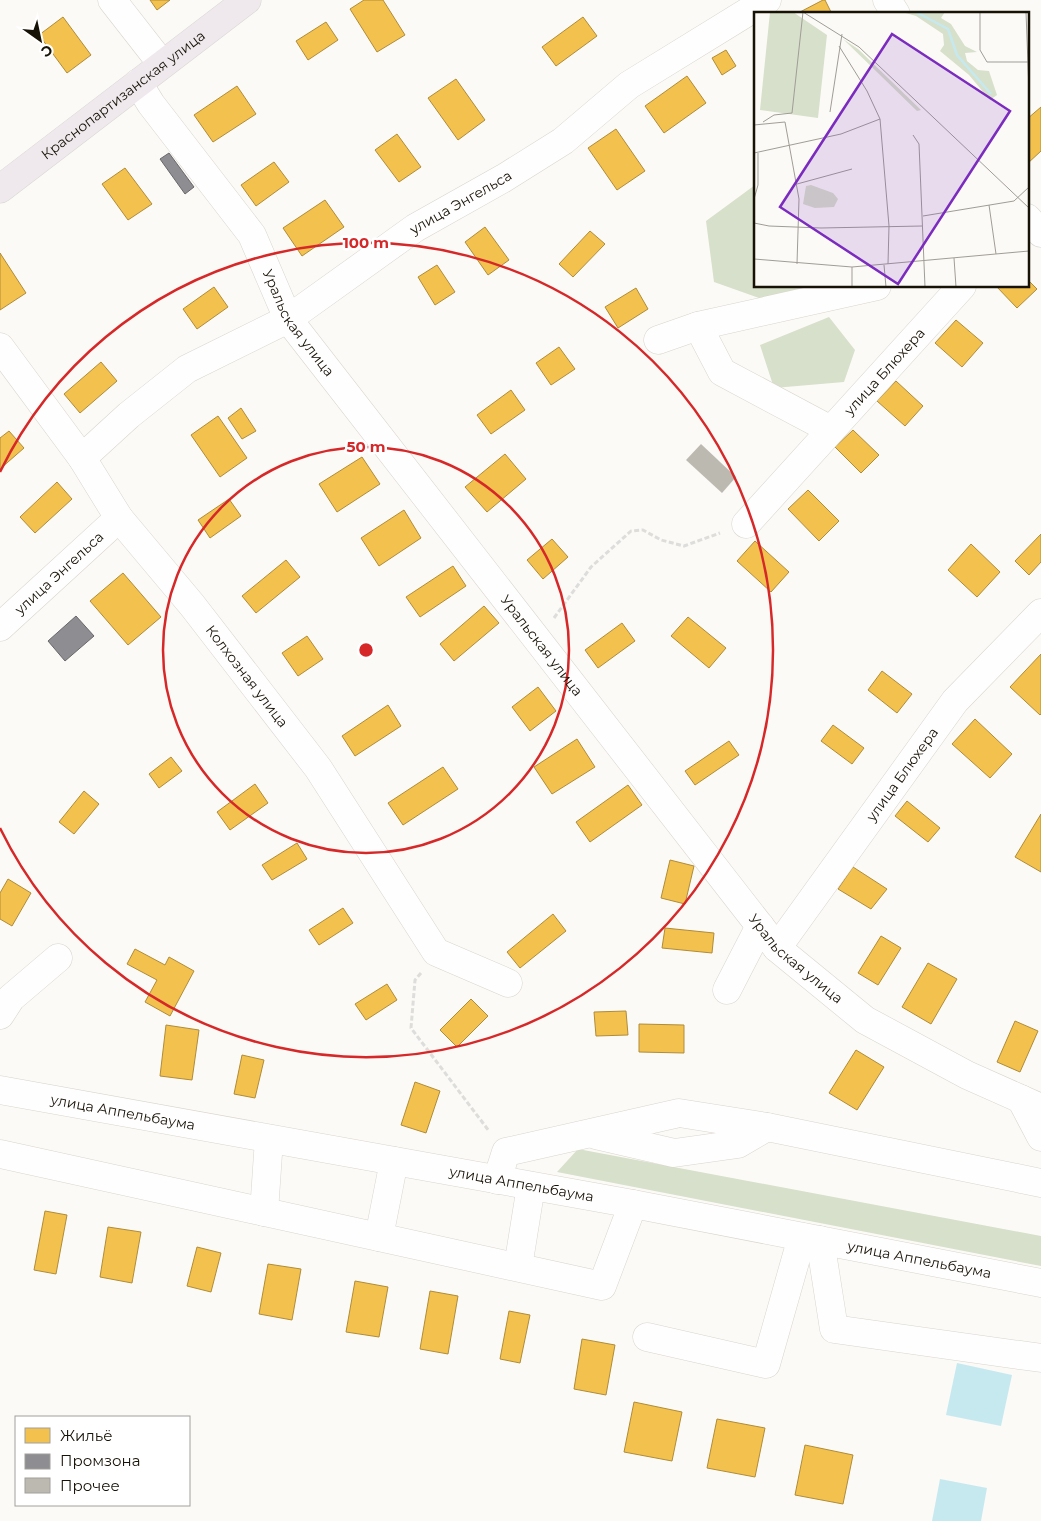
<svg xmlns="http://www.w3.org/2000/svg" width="1041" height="1521" font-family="Montserrat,sans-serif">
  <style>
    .forest { fill: #d7e0ca }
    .water { fill: #c6e9f0 }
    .homes { fill: #f2c14e; stroke: #b08c38 }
    .industry { fill: #8d8d92; stroke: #6a6868 }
    .building { fill: #bcb9b0 }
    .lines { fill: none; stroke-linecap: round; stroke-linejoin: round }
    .minor-casing { stroke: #d9d5cd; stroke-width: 29 }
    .major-casing { stroke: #d9d7d4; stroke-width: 29 }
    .path { stroke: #dddddc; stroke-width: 3; stroke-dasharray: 5 2.5; stroke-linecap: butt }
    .minor { stroke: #fffefe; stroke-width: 28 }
    .major { stroke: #efe9ed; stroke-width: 28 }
    .ring { fill: none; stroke: #d62828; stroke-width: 2.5 }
    .labels { text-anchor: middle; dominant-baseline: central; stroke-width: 5; stroke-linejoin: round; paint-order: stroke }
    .street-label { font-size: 14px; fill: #171206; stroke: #fff }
    .inset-river { fill: none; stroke: #c6e9f0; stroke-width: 2.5 }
    .inset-road { fill: none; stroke: #a09d96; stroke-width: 1 }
    .view { fill: #7b2cbf; fill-opacity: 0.15; stroke: #7b2cbf; stroke-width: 2.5 }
    .inset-edge { fill: none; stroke: #171206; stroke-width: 2.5 }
    .centre { fill: #d62828; stroke: #fff; stroke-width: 2.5 }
    .ring-label { font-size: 15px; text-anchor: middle; font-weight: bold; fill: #d62828; stroke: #fff; stroke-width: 5; stroke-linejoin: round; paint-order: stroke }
  </style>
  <rect width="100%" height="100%" fill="#fcfaf6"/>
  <path class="forest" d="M 755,185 L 755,286 L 826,286 L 765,300 L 714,282 L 706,221 Z
    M 829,317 L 855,350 L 844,382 L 774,388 L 760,345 Z
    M 578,1149 L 1041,1236 L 1041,1266 L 557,1172 Z"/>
  <path class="water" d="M 957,1363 L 1012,1375 L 1001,1426 L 946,1415 Z
    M 940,1479 L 987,1488 L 981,1521 L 932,1521 Z"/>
  <path class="homes" d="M 150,0 L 170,0 L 157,10 Z
    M 364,0 L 383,0 L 405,35 L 377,52 L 350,9 Z
    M 823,0 L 825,0 L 832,14 L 801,14 L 800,12 Z
    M 63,17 L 91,55 L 67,73 L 39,35 Z
    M 583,17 L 597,36 L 556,66 L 542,47 Z
    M 326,22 L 338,40 L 308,60 L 296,41 Z
    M 726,50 L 736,66 L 722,75 L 712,58 Z
    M 687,76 L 706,103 L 664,133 L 645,106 Z
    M 456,79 L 485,120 L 458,140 L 428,98 Z
    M 237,86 L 256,114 L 213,142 L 194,115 Z
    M 1041,107 L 1041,151 L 1027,164 L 1027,119 Z
    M 616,129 L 645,171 L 617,190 L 588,148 Z
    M 397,134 L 421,167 L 399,182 L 375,150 Z
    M 274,162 L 289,182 L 256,206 L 241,185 Z
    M 125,168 L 152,204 L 128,220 L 102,184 Z
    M 325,200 L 344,227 L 302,256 L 283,228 Z
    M 485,227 L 509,260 L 488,275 L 465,242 Z
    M 590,231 L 605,244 L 573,277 L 559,264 Z
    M 0,253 L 26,293 L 0,310 Z
    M 437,265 L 455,292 L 435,305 L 418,277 Z
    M 1027,279 L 1037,289 L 1017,308 L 996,286 L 1027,286 Z
    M 214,287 L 228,307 L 197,329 L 183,309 Z
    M 636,288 L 648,309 L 618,328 L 605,307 Z
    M 956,320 L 983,343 L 962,367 L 935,343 Z
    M 559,347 L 575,369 L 551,385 L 536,363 Z
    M 101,362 L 117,381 L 80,413 L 64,394 Z
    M 896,381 L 923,406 L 905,426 L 877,401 Z
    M 511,390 L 525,410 L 491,434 L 477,415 Z
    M 241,408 L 256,431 L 242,439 L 228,418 Z
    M 218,416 L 247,458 L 220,477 L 191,435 Z
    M 853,430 L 879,455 L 861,473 L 835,447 Z
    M 9,431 L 24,448 L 0,469 L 0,438 Z
    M 505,454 L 526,479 L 487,512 L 465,487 Z
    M 362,457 L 380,484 L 337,512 L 319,484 Z
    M 57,482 L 72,499 L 35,533 L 20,517 Z
    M 808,490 L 839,521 L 819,541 L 788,509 Z
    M 229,499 L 241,516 L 210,538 L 198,520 Z
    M 404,510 L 421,538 L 379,566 L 361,538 Z
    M 1041,534 L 1041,562 L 1029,575 L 1015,561 Z
    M 552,539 L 568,557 L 543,579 L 527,560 Z
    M 755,541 L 789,572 L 771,592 L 737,561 Z
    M 971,544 L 1000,572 L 977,597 L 948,570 Z
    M 286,560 L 300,577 L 256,613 L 242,596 Z
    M 453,566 L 466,586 L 420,617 L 406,597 Z
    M 123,573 L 161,617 L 128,645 L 90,601 Z
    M 484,606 L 499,623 L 454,661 L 440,644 Z
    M 688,617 L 726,648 L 709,668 L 671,636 Z
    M 622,623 L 635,641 L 598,668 L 585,650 Z
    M 307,636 L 323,659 L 298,676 L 282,653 Z
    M 1041,654 L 1041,714 L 1040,715 L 1010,687 Z
    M 882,671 L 912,694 L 897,713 L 868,690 Z
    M 538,687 L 556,711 L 530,731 L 512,707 Z
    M 388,705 L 401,726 L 355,756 L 342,736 Z
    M 975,719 L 1012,754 L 990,778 L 952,744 Z
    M 833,725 L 864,748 L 852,764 L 821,741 Z
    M 577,739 L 595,767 L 552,794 L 534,767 Z
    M 729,741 L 739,755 L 695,785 L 685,771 Z
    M 171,757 L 182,771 L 159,788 L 149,774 Z
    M 443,767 L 458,789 L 403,825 L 388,803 Z
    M 255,784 L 268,803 L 230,830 L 217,812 Z
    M 628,785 L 642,805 L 590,842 L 576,822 Z
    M 84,791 L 99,804 L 74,834 L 59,822 Z
    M 907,801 L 940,828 L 928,842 L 895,816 Z
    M 1041,814 L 1041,872 L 1015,857 Z
    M 297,843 L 307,859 L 272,880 L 262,865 Z
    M 670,860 L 694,866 L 685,904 L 661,898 Z
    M 853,867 L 887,889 L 871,909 L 838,889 Z
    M 8,879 L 31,893 L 12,926 L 0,919 L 0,893 Z
    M 343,908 L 353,923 L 319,945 L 309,930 Z
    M 553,914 L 566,931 L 520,968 L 507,952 Z
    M 665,928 L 714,933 L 712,953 L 662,948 Z
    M 881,936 L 901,948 L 878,985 L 858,973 Z
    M 135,949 L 165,965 L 169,957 L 194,971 L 170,1016 L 145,1002 L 157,980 L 127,964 Z
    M 928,963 L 957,979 L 931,1024 L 902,1007 Z
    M 387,984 L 397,1000 L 366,1020 L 355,1004 Z
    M 471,999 L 488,1016 L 457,1047 L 440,1030 Z
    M 626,1011 L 628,1035 L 596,1036 L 594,1012 Z
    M 1015,1021 L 1038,1031 L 1020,1072 L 997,1062 Z
    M 639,1024 L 684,1025 L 684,1053 L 639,1052 Z
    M 166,1025 L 199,1030 L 192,1080 L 160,1076 Z
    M 856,1050 L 884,1067 L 857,1110 L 829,1093 Z
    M 242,1055 L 264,1060 L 255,1098 L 234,1094 Z
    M 415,1082 L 440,1091 L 426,1133 L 401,1125 Z
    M 45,1211 L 67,1215 L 56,1274 L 34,1270 Z
    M 108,1227 L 141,1232 L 132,1283 L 100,1277 Z
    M 197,1247 L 221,1253 L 211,1292 L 187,1286 Z
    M 268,1264 L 301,1269 L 292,1320 L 259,1314 Z
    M 355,1281 L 388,1287 L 379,1337 L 346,1332 Z
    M 430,1291 L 458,1296 L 448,1354 L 420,1349 Z
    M 509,1311 L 530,1315 L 520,1363 L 500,1359 Z
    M 582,1339 L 615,1345 L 606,1395 L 574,1389 Z
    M 634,1402 L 682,1412 L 672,1461 L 624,1452 Z
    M 717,1419 L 765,1428 L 755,1477 L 707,1468 Z
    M 805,1445 L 853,1455 L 843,1504 L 795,1495 Z"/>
  <path class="industry" d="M 169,153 L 194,187 L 185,194 L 160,159 Z
    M 76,616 L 94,636 L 65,661 L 48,641 Z"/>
  <path class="building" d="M 701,444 L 736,477 L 722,493 L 686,460 Z"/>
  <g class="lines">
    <defs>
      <g id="minor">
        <path d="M 112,0 L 162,64"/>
        <path d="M 887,0 L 896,14"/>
        <path id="s1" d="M 138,83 L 151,104 L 252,235 L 288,319 L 777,948 L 865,1020 L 967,1075 L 1041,1108"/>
        <path d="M 1027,218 L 1041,233"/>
        <path d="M 698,326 L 722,372 L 831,430"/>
        <path d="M 658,340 L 698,326 L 877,286"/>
        <path id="s2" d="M 0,347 L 82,458 L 119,518 L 192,605 L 318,768 L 436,952 L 508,983"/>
        <path id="s3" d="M 82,458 L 129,415 L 187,369 L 288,319 L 415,228 L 504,178 L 563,141 L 629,85 L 767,0"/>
        <path id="s4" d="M 746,524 L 962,286"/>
        <path id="s5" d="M 0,627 L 119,518"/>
        <path id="s6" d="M 777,948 L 955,701 L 1041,613"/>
        <path d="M 727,990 L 760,926"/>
        <path d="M 0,1015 L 11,998 L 58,958"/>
        <path id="s7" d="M 0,1090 L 633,1204 L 1041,1283"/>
        <path d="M 1021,1099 L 1041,1137"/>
        <path d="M 596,1135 L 674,1153 L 738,1144 L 767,1127"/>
        <path d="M 0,1154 L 602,1286 L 633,1204"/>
        <path d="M 497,1180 L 506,1152 L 679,1113 L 767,1127 L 1041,1183"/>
        <path d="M 264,1212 L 269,1139"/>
        <path d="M 379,1237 L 394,1161"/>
        <path d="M 820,1240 L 834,1329 L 1041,1358"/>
        <path d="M 518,1267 L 531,1186"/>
        <path d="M 647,1337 L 766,1364 L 802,1237"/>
      </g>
      <g id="major">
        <path id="s8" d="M 0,189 L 247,0"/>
      </g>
    </defs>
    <use href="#minor" class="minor-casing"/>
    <use href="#major" class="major-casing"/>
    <path class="path" d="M 554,618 L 591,567 L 631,531 L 643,530 L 661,540 L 684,546 L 720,533
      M 421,973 L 415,980 L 411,1028 L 489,1131"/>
    <use href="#minor" class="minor"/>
    <use href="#major" class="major"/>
  </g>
  <g class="ring">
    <circle cx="366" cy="650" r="203"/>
    <path d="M0 472A407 407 0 1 1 0 828"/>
  </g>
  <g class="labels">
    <g class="street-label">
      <text stroke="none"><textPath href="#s8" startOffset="155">Краснопартизанская улица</textPath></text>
      <text stroke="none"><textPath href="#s3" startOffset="459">улица Энгельса</textPath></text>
      <text stroke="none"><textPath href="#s1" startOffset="290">Уральская улица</textPath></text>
      <text stroke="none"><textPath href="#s4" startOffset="206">улица Блюхера</textPath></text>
      <text stroke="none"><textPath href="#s5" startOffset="80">улица Энгельса</textPath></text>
      <text stroke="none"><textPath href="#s1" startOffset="695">Уральская улица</textPath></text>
      <text stroke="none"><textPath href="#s2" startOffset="412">Колхозная улица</textPath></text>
      <text stroke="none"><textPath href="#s6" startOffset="214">улица Блюхера</textPath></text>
      <text stroke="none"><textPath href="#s1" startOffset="1099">Уральская улица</textPath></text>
      <text stroke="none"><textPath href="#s7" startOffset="125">улица Аппельбаума</textPath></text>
      <text stroke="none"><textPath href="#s7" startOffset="530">улица Аппельбаума</textPath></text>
      <text stroke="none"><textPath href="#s7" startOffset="935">улица Аппельбаума</textPath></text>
    </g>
  </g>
  <g transform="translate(754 12)">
    <rect width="275" height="275" fill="#fcfaf6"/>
    <path d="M 16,0 L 39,0 L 73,23 L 64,106 L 6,98 ZM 148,0 L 191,0 L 187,6 L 197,12 L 211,34 L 223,40 L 211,41 L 213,49 L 224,58 L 235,59 L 243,83 L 236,88 L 215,63 L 186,39 L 190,33 L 189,22 L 162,4 ZM 89,27 L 104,37 L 167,98 L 163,99 ZM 57,173 L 79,181 L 84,187 L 80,195 L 61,196 L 49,192 L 52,174 Z" fill="#d7e0ca"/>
    <path class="inset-river" d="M 162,0 L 194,17 L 203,43 L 237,82"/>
    <path class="inset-road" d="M 49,0 L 105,35 L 275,196M 226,0 L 226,38 L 233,50 L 275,50M 272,0 L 275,79M 85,34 L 113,79 L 126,107 L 135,214 L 134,252M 76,100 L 88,22M 9,110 L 20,103 L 38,101 L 49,0M 31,110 L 45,187 L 43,252M 0,113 L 31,110M 159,123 L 165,132 L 171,275M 0,141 L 87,122 L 126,107M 43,172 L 98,157M 0,187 L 4,173 L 4,141M 235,193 L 242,242M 169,204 L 260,189 L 275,175M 0,211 L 15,214 L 67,216 L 168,214M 200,246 L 202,275M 0,247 L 98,255 L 275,239M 130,253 L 132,275M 98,255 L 98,275"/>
    <path class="view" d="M 138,22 L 256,99 L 144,272 L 26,195 Z"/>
    <rect width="275" height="275" class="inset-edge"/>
  </g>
  <circle cx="366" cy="650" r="8" class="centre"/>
  <g class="ring-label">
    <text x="366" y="248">100 m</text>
    <text x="366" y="452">50 m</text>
  </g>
  <rect x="15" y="1416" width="175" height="90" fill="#ffffff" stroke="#a2a09b"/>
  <rect x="25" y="1428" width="25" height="15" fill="#f2c14e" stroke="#a2a09b"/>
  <text x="60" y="1441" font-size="15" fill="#171206">Жильё</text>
  <rect x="25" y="1454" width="25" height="15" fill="#8d8d92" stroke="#a2a09b"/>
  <text x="60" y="1466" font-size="15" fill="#171206">Промзона</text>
  <rect x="25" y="1478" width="25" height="15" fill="#bcb9b0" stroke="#a2a09b"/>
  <text x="60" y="1491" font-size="15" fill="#171206">Прочее</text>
  <g transform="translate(40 40) rotate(147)" stroke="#ffffff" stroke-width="4" paint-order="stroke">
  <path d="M0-4L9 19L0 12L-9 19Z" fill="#171206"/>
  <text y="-8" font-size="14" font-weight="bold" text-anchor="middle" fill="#171206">С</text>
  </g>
</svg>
